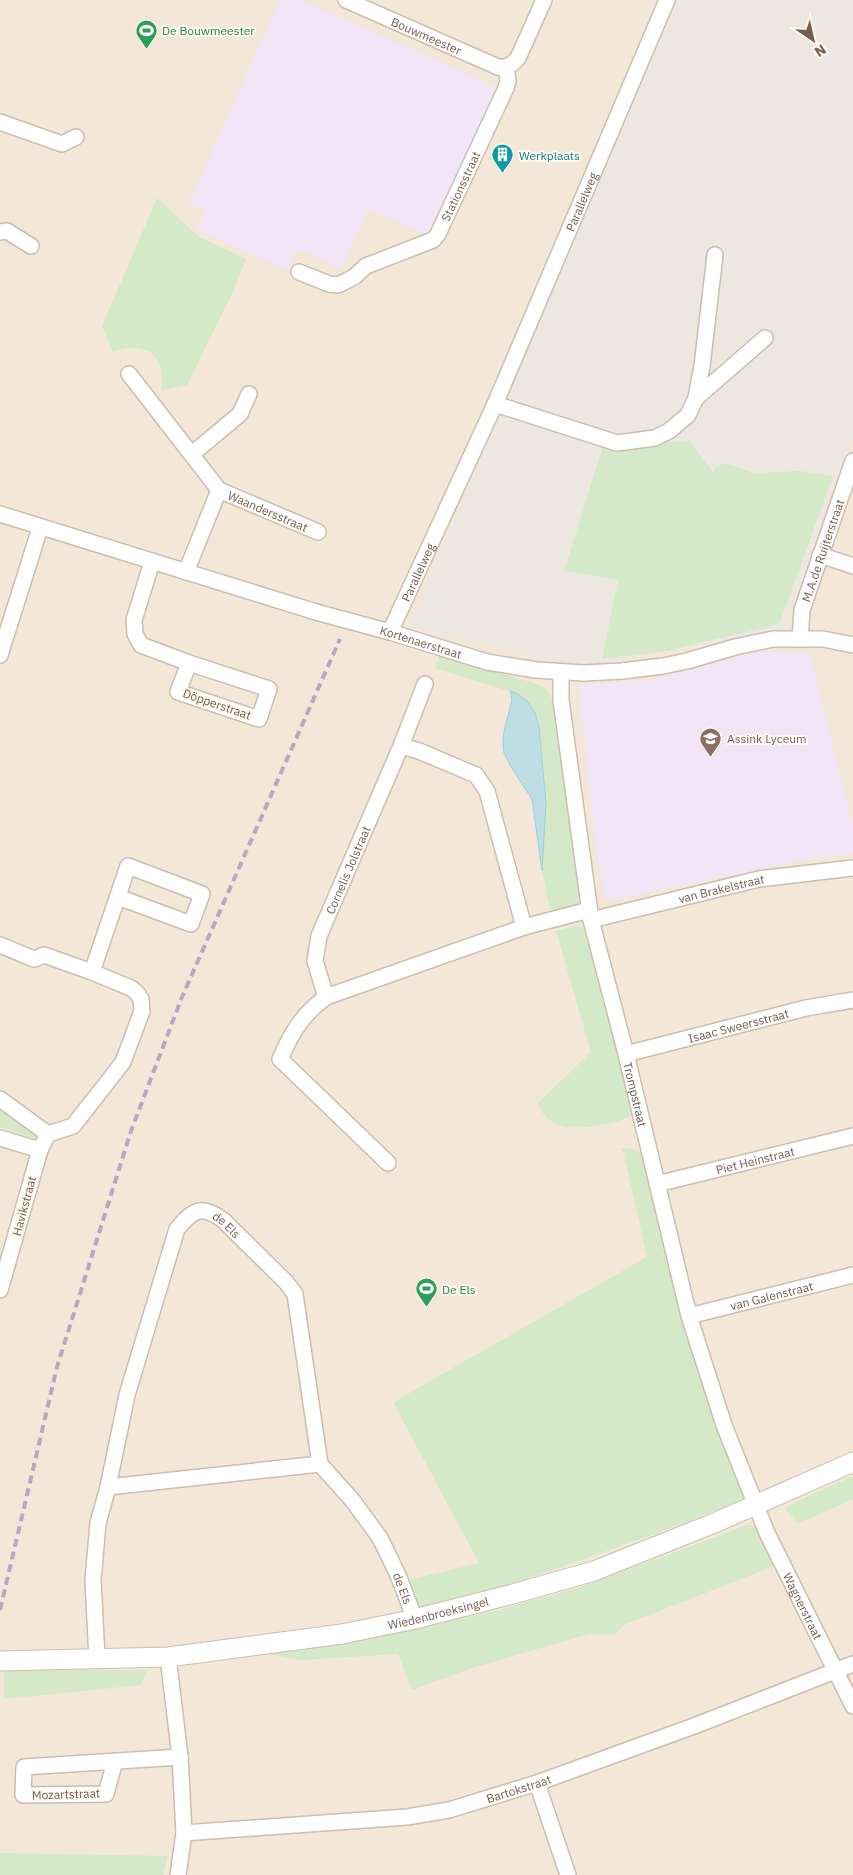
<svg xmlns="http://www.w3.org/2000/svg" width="853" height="1875" font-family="'IBM Plex Sans',sans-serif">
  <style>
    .residential { fill: #f3e7d7 }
    .industrial { fill: #ede7e1 }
    .education { fill: #f2e5f8 }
    .green { fill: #d4e9c7 }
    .water { fill: #bddee5; stroke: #a3cdd6 }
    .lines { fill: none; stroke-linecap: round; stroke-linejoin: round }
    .minor-casing { stroke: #cdbdae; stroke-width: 18 }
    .tertiary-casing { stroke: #cdbdae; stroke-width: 21 }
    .minor { stroke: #fff; stroke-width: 15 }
    .tertiary { stroke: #fff; stroke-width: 19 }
    .rail { stroke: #b8a6c6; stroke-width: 4; stroke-dasharray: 8 5; stroke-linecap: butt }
    .labels { text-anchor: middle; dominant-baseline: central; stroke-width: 4; stroke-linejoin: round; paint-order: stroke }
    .leisure-label { font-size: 12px; fill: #27864d; stroke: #fef9ef; text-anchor: start }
    .street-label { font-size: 12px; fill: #755c4d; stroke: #fef9ef }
    .culture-label { font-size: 12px; fill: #0d838f; stroke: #fef9ef; text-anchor: start }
    .education-label { font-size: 12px; fill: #785e54; stroke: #fef9ef; text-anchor: start }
  </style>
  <rect width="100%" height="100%" fill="#fcf5e8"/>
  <path class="residential" d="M 0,0 L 853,0 L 853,1875 L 0,1875 Z"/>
  <path class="industrial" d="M 677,0 L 853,0 L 853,440 L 784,630 L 579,667 L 408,627 Z"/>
  <path class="education" d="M 280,0 L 301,0 L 496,87 L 429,236 L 368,209 L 342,269 L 297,249 L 287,270 L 197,230 L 206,211 L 189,203 Z
    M 763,651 L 810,653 L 853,829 L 853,854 L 820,857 L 605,901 L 594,833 L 579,685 L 651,680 Z"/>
  <path class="green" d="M 157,198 L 198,236 L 246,259 L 231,296 L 187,385 L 162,390 C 162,381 162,372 159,363 C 151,345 129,345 113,352 L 102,326 Z
    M 688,438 L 713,473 L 716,467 L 725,463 L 754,473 L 800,471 L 833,476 L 780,622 L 775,625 L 667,651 L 602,659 L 618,580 L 564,571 L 603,446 L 631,448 L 688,440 Z
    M 440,655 L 537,684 L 546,689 L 552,699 L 562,753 L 581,902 L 579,905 L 552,917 L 542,871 L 546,803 L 539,727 L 535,713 L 527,701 L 518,694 L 435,668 Z
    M 578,925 L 585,929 L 593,939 L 635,1114 C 621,1123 579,1131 562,1126 C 551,1123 541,1115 538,1103 L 591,1052 L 556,931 Z
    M 0,1104 L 36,1133 L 34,1139 L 0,1127 Z
    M 620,1148 L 634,1149 L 645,1155 L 721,1436 L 744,1497 L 742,1500 L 661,1532 L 519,1582 L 424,1607 L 420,1605 L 410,1580 L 479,1563 L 394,1404 L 397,1400 L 647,1257 L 624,1155 Z
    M 853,1476 L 853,1499 L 798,1524 L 785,1509 L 793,1503 Z
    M 747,1525 L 755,1525 L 779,1564 L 624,1625 L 614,1635 L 589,1634 L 472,1668 L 412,1690 L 398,1654 L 302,1660 L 261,1653 L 303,1648 L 432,1625 L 498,1610 L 584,1586 Z
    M 16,1670 L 148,1670 L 141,1685 L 4,1699 L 4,1673 Z
    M 0,1853 L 168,1856 L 163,1875 L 0,1875 Z"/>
  <path class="water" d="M 510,691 L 518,694 L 527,701 L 535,713 L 539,727 L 546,803 L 542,871 L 532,799 L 511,767 L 504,753 L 503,743 L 504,731 L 512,700 Z"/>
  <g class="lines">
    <defs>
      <g id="minor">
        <path id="s1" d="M 346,0 L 498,67 C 507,68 512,65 518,58 L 544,0"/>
        <path d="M 0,122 L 62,144 L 76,137"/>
        <path d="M 0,232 L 7,231 L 31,246"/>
        <path id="s2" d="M 299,272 L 329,284 L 338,285 L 354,277 L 366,266 L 433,240 L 438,234 L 506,88 L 508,81 L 506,67"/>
        <path id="s3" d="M 129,374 L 219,490 L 318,532"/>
        <path d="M 696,398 L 765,338"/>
        <path d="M 495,404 L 617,443 L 655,438 L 669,431 L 688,415 L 696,398 L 702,366 L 715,255"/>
        <path d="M 192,454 L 240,414 L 249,394"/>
        <path id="s4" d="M 0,514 L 316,612 L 390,632 L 487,662 L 536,670 L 584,673 L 622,671 L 663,666 L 687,661 L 735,647 L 773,639 L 823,639 L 853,645"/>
        <path d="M 820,555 L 853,566"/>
        <path d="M 152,562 L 134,620 L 135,634 L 141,645 L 189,663 L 269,689 L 259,719 L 178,692 L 189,663"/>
        <path d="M 186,572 L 219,490"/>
        <path id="s5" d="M 390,632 L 495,404 L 667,0"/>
        <path id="s6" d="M 800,639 L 802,610 L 853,461"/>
        <path d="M 0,655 L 40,528"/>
        <path id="s7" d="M 561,673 L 561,700 L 591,920 L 626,1054 L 689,1316 L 724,1425 L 767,1533 L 853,1706"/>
        <path d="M 401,746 L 419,751 L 476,775 L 487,791 L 524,927"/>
        <path id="s8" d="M 591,920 L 759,879 L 853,868"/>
        <path d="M 0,945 L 34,959 L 44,955 L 92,972 L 131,988 L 137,993 L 141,999 L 142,1011 L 123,1062 L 106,1084 L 73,1126 L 48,1134"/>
        <path d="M 92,972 L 128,866 L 202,894 L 191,924 L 118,897"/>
        <path id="s9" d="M 326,997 L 315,961 L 319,936 L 401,746 L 425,684"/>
        <path id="s10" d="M 626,1054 L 806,1008 L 853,1000"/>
        <path d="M 0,1099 L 48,1134 L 40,1150 L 0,1290"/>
        <path d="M 0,1138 L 40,1150"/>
        <path d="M 388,1163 L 280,1059 C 292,1032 302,1015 326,997 L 524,927 L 589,910"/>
        <path id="s11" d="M 657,1184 L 853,1136"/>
        <path id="s12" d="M 689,1316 L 853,1275"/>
        <path d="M 108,1487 L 320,1464"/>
        <path d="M 168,1657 L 180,1757 L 184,1833 L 178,1875"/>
        <path id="s13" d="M 97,1659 L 93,1580 L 98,1523 L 108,1487 L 127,1395 L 177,1229 C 193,1210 201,1204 223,1220 L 286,1282 L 295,1294 L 320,1464 L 353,1501 L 380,1538 L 398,1575 L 415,1619"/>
        <path d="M 115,1761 L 106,1794 L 23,1795 L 24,1767 L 180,1757"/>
        <path d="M 537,1783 L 568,1875"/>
        <path id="s14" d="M 184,1833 L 407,1817 L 449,1810 L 537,1783 L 694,1726 L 853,1664"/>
      </g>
      <g id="tertiary">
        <path id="s15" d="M 0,1661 L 168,1657 L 342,1634 L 415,1619 L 513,1594 L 594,1571 L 712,1524 L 853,1462"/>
      </g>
    </defs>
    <use href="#minor" class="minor-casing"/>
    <use href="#tertiary" class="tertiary-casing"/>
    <use href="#minor" class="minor"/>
    <use href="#tertiary" class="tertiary"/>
    <path class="rail" d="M 0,1610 L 57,1367 L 131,1131 L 182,997 L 340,639"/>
  </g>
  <defs>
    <symbol id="stadium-pin" viewBox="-11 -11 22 30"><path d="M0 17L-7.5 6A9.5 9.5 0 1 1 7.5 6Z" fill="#2e9e5b" stroke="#fef9ef"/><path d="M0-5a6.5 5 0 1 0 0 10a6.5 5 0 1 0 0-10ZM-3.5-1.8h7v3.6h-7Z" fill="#fff"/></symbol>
    <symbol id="building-pin" viewBox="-11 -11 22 30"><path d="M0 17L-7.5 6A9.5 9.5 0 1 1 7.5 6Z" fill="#0f9aa8" stroke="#fef9ef"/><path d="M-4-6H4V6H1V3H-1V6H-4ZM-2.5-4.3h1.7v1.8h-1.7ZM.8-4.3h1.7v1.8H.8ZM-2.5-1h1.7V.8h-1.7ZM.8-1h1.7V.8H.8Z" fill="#fff"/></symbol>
    <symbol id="school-pin" viewBox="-11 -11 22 30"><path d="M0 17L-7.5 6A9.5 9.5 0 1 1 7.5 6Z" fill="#8d6e63" stroke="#fef9ef"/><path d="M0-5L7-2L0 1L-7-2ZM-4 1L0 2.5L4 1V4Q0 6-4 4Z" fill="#fff"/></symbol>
  </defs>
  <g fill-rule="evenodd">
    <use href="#stadium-pin" x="134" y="18" width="25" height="34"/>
    <use href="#building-pin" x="490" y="142" width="25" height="34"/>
    <use href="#school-pin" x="698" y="726" width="25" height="34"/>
    <use href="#stadium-pin" x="414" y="1276" width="25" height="34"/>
  </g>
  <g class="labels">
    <g class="leisure-label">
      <text x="162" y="30">De Bouwmeester</text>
      <text x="442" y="1289">De Els</text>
    </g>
    <g class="street-label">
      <text stroke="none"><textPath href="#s1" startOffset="88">Bouwmeester</textPath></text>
      <text stroke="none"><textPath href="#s2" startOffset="208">Stationsstraat</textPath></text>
      <text stroke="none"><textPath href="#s5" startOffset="471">Parallelweg</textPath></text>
      <text stroke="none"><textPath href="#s3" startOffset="200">Waandersstraat</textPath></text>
      <text stroke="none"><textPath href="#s6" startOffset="92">M.A.de Ruijterstraat</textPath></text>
      <text stroke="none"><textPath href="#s5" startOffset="66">Parallelweg</textPath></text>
      <text stroke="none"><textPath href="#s4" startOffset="440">Kortenaerstraat</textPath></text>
      <text transform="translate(217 704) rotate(19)">Döpperstraat</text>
      <text stroke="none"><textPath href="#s9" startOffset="135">Cornelis Jolstraat</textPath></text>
      <text stroke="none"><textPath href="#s8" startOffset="134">van Brakelstraat</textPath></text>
      <text stroke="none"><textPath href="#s10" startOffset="116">Isaac Sweersstraat</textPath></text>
      <text stroke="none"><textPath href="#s7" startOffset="429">Trompstraat</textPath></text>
      <text stroke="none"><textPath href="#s11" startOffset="101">Piet Heinstraat</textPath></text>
      <text transform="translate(24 1206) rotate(-75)">Havikstraat</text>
      <text stroke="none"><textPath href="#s13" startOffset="502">de Els</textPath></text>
      <text stroke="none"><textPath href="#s12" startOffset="85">van Galenstraat</textPath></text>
      <text stroke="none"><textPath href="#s13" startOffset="922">de Els</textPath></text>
      <text stroke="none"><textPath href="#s7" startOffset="969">Wagnerstraat</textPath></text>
      <text stroke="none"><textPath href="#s15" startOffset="442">Wiedenbroeksingel</textPath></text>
      <text stroke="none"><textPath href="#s14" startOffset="339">Bartokstraat</textPath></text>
      <text transform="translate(66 1794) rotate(-2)">Mozartstraat</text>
    </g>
    <g class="culture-label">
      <text x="519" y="155">Werkplaats</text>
    </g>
    <g class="education-label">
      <text x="727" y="738">Assink Lyceum</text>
    </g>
  </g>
  <g transform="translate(813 40) rotate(146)" stroke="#fef9ef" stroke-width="4" paint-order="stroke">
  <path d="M0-4L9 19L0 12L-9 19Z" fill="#755c4d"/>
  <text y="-8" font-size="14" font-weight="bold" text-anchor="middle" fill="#755c4d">N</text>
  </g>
</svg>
